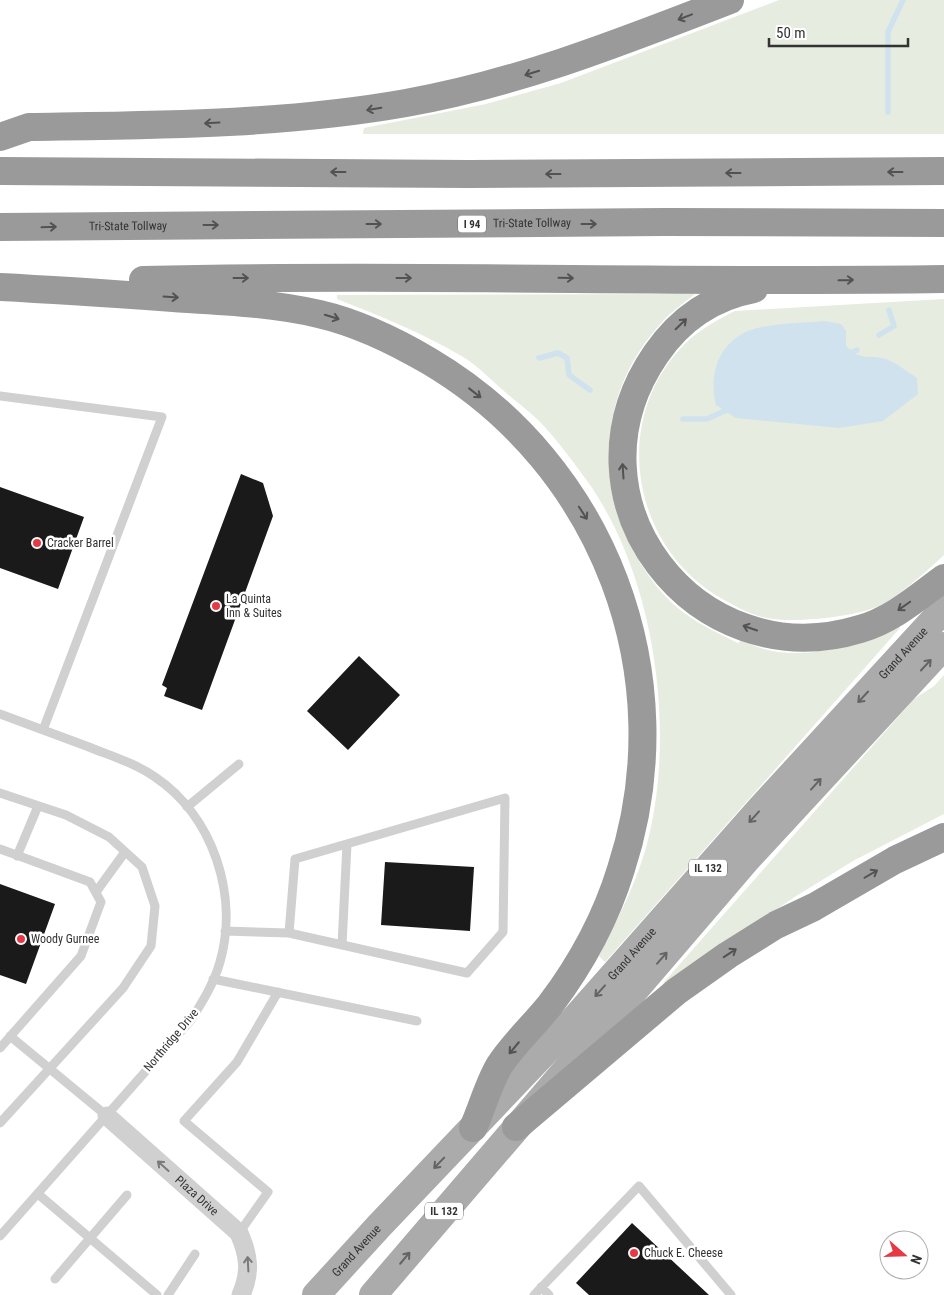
<svg xmlns="http://www.w3.org/2000/svg" width="944" height="1295" font-family="'Roboto Condensed',sans-serif">
  <style>
    .green { fill: #e6ecdf }
    .water { fill: #cfe2ee }
    .lines { fill: none; stroke-linecap: round; stroke-linejoin: round }
    .stream { stroke: #cfe2ee; stroke-width: 5.5 }
    .building { fill: #1a1a1a }
    .lane { stroke: #d0d0d0; stroke-width: 9 }
    .street { stroke: #d0d0d0; stroke-width: 19 }
    .primary { stroke: #ababab; stroke-width: 28 }
    .highway { stroke: #9a9a9a; stroke-width: 28 }
    .oneway { stroke: #525252 }
    .oneway2 { stroke: #636363 }
    .oneway3 { stroke: #7a7a7a }
    .poi-dot { fill: #e63946; stroke: #fff; stroke-width: 2 }
    .labels { text-anchor: middle; dominant-baseline: central; stroke-width: 5; stroke-linejoin: round; paint-order: stroke }
    .shield { fill: #fff; stroke: #707070; stroke-width: 1 }
    .shield-label { font-size: 11px; font-weight: bold; fill: #333 }
    .street-label { font-size: 12px; fill: #333; stroke: #fff }
    .poi-label { font-size: 12px; fill: #333; stroke: #fff; text-anchor: start }
  </style>
  <rect width="100%" height="100%" fill="#fff"/>
  <path class="green" d="M 779,0 L 944,0 L 944,134 L 363,134 L 364,128 L 486,104 L 561,83 Z
    M 695,294 C 684,303 672,311 663,321 C 588,401 593,516 665,596 C 684,617 713,631 738,643 L 742,640 C 789,667 853,647 898,625 L 900,628 L 605,962 L 599,956 C 616,922 634,888 645,851 C 678,738 656,574 585,478 C 571,459 555,437 538,420 C 528,410 515,401 504,391 C 491,380 478,366 463,357 C 423,333 380,316 337,299 L 337,295 Z
    M 944,299 L 944,555 C 929,569 897,598 879,606 C 860,614 836,617 816,619 C 799,620 783,621 767,618 C 750,615 733,605 719,597 C 633,546 611,424 680,349 C 695,332 715,321 735,311 Z
    M 944,675 L 944,814 L 853,861 L 793,898 L 662,988 L 664,982 L 914,699 L 934,686 Z"/>
  <path class="water" d="M 824,321 L 841,324 L 846,331 L 846,346 C 864,362 862,354 882,358 C 895,361 906,371 917,378 L 918,394 L 883,421 L 839,428 L 736,418 L 716,405 C 707,369 723,334 762,327 C 782,323 804,323 824,321 Z"/>
  <g class="lines">
    <path class="stream" d="M 888,112 L 888,32 L 903,0
      M 879,335 L 894,326 L 889,310
      M 846,355 L 857,350
      M 539,358 L 558,353 L 567,358 L 569,375 L 590,390
      M 683,419 L 707,419 L 731,408"/>
  </g>
  <path class="building" d="M 241,474 L 263,483 L 273,516 L 202,710 L 164,696 L 167,688 L 162,685 Z
    M 0,487 L 84,517 L 58,589 L 0,568 Z
    M 359,656 L 400,695 L 348,750 L 307,711 Z
    M 385,862 L 474,867 L 470,931 L 381,925 Z
    M 0,884 L 55,904 L 26,984 L 0,975 Z
    M 632,1223 L 709,1295 L 589,1295 L 576,1283 Z"/>
  <g class="lines">
    <path class="lane" d="M 0,396 L 162,417 L 43,730
      M 0,714 C 30,725 59,736 89,747 C 111,756 135,763 155,777 C 213,816 239,895 220,962 C 214,983 203,1001 191,1020 L 0,1236
      M 0,793 L 66,815 L 109,837 L 142,867 L 155,906 L 151,946 L 123,988 L 0,1123
      M 187,807 L 239,764
      M 0,849 L 90,882 L 101,902 L 81,956 L 0,1048
      M 17,856 L 38,806
      M 96,892 L 125,852
      M 225,931 L 289,933 L 467,973 L 503,932 L 505,798 L 295,859 L 289,933
      M 342,945 L 347,844
      M 213,979 L 417,1021
      M 10,1036 L 107,1116
      M 38,1194 L 157,1295
      M 239,1233 L 268,1192 L 184,1121 L 237,1062 L 278,992
      M 55,1279 L 127,1195
      M 541,1287 L 549,1295
      M 168,1295 L 195,1254
      M 534,1295 L 639,1186 L 731,1295"/>
    <path class="street" id="s1" d="M 107,1116 L 239,1233 C 249,1256 251,1272 241,1295"/>
    <g class="primary">
      <path id="s2" d="M 316,1295 L 379,1226 L 556,1040 L 761,808 L 944,609"/>
      <path d="M 373,1295 L 748,858 L 944,646"/>
    </g>
    <g class="highway">
      <path d="M 0,137 L 29,127 C 155,125 282,125 406,103 C 519,83 624,41 730,0"/>
      <path d="M 0,171 L 469,174 L 944,171"/>
      <path id="s3" d="M 0,227 L 664,222 L 944,223"/>
      <path d="M 143,280 C 410,274 677,283 944,279"/>
      <path d="M 0,287 C 58,290 116,294 173,298 C 222,301 272,303 319,314 C 358,323 395,341 429,361 C 605,465 684,676 621,869 C 606,918 581,964 550,1005 C 534,1025 513,1044 499,1066 C 488,1085 482,1108 473,1128"/>
      <path d="M 754,289 C 711,297 680,319 656,354 C 556,499 696,679 860,629 C 892,620 918,597 944,578"/>
      <path d="M 516,1127 L 677,991 L 728,955 L 776,925 L 814,907 L 895,860 L 944,837"/>
    </g>
  </g>
  <defs><path id="oneway-shaft" d="M-6 0H5M1.5-3L5.5 0L1.5 3" fill="none" stroke-width="1.6" stroke-linecap="round" stroke-linejoin="round" transform="scale(1.25)"/></defs>
  <g class="oneway">
    <use href="#oneway-shaft" transform="translate(685 17) rotate(159)"/>
    <use href="#oneway-shaft" transform="translate(532 73) rotate(163)"/>
    <use href="#oneway-shaft" transform="translate(374 109) rotate(170)"/>
    <use href="#oneway-shaft" transform="translate(212 123) rotate(177)"/>
    <use href="#oneway-shaft" transform="translate(338 172) rotate(180)"/>
    <use href="#oneway-shaft" transform="translate(895 172) rotate(180)"/>
    <use href="#oneway-shaft" transform="translate(733 173) rotate(180)"/>
    <use href="#oneway-shaft" transform="translate(553 174) rotate(180)"/>
    <use href="#oneway-shaft" transform="translate(374 224)"/>
    <use href="#oneway-shaft" transform="translate(589 224)"/>
    <use href="#oneway-shaft" transform="translate(211 225)"/>
    <use href="#oneway-shaft" transform="translate(49 227) rotate(-2)"/>
    <use href="#oneway-shaft" transform="translate(241 278)"/>
    <use href="#oneway-shaft" transform="translate(404 278)"/>
    <use href="#oneway-shaft" transform="translate(566 278) rotate(1)"/>
    <use href="#oneway-shaft" transform="translate(846 280) rotate(-1)"/>
    <use href="#oneway-shaft" transform="translate(171 297) rotate(4)"/>
    <use href="#oneway-shaft" transform="translate(332 317) rotate(17)"/>
    <use href="#oneway-shaft" transform="translate(681 324) rotate(-44)"/>
    <use href="#oneway-shaft" transform="translate(475 393) rotate(38)"/>
    <use href="#oneway-shaft" transform="translate(623 471) rotate(-94)"/>
    <use href="#oneway-shaft" transform="translate(583 513) rotate(57)"/>
    <use href="#oneway-shaft" transform="translate(904 606) rotate(145)"/>
    <use href="#oneway-shaft" transform="translate(750 628) rotate(-161)"/>
    <use href="#oneway-shaft" transform="translate(871 874) rotate(-30)"/>
    <use href="#oneway-shaft" transform="translate(730 953) rotate(-33)"/>
    <use href="#oneway-shaft" transform="translate(514 1048) rotate(130)"/>
  </g>
  <g class="oneway2">
    <use href="#oneway-shaft" transform="translate(926 665) rotate(-47)"/>
    <use href="#oneway-shaft" transform="translate(863 697) rotate(133)"/>
    <use href="#oneway-shaft" transform="translate(816 784) rotate(-48)"/>
    <use href="#oneway-shaft" transform="translate(754 817) rotate(132)"/>
    <use href="#oneway-shaft" transform="translate(662 958) rotate(-49)"/>
    <use href="#oneway-shaft" transform="translate(600 991) rotate(132)"/>
    <use href="#oneway-shaft" transform="translate(439 1163) rotate(134)"/>
    <use href="#oneway-shaft" transform="translate(405 1258) rotate(-50)"/>
  </g>
  <g class="oneway3">
    <use href="#oneway-shaft" transform="translate(163 1166) rotate(-138)"/>
    <use href="#oneway-shaft" transform="translate(248 1264) rotate(-93)"/>
  </g>
  <g class="poi-dot">
    <circle cx="37" cy="543" r="5"/>
    <circle cx="216" cy="606" r="5"/>
    <circle cx="21" cy="939" r="5"/>
    <circle cx="634" cy="1253" r="5"/>
  </g>
  <g class="labels">
    <g class="shield">
      <rect x="458" y="215.5" width="28" height="17" rx="4"/>
      <rect x="689" y="859.5" width="38" height="17" rx="4"/>
      <rect x="425" y="1202.5" width="38" height="17" rx="4"/>
    </g>
    <g class="shield-label">
      <text x="472" y="224">I 94</text>
      <text x="708" y="868">IL 132</text>
      <text x="444" y="1211">IL 132</text>
    </g>
    <g class="street-label">
      <text stroke="none"><textPath href="#s3" startOffset="532">Tri-State Tollway</textPath></text>
      <text stroke="none"><textPath href="#s3" startOffset="128">Tri-State Tollway</textPath></text>
      <text stroke="none"><textPath href="#s2" startOffset="870">Grand Avenue</textPath></text>
      <text stroke="none"><textPath href="#s2" startOffset="465">Grand Avenue</textPath></text>
      <text transform="translate(171 1040) rotate(-50)">Northridge Drive</text>
      <text stroke="none"><textPath href="#s1" startOffset="120">Plaza Drive</textPath></text>
      <text stroke="none"><textPath href="#s2" startOffset="60">Grand Avenue</textPath></text>
    </g>
    <g class="poi-label">
      <text x="47" y="543">Cracker Barrel</text>
      <text x="226" y="599">La Quinta<tspan x="226" dy="14">Inn &amp; Suites</tspan></text>
      <text x="31" y="939">Woody Gurnee</text>
      <text x="644" y="1253">Chuck E. Cheese</text>
    </g>
  </g>
  <g transform="translate(904 1255) rotate(110)"><circle r="24" fill="#ffffff" stroke="#adadad"/>
  <path d="M0-4L9 19L0 12L-9 19Z" fill="#e63946"/>
  <text y="-8" font-size="14" font-weight="bold" text-anchor="middle" fill="#333333">N</text>
  </g>
  <path d="M769 38v8h139v-8" fill="none" stroke="#333333" stroke-width="2.5"/>
  <text x="776" y="38" font-size="15" fill="#333333" stroke="#ffffff" stroke-width="4" paint-order="stroke">50 m</text>
</svg>
